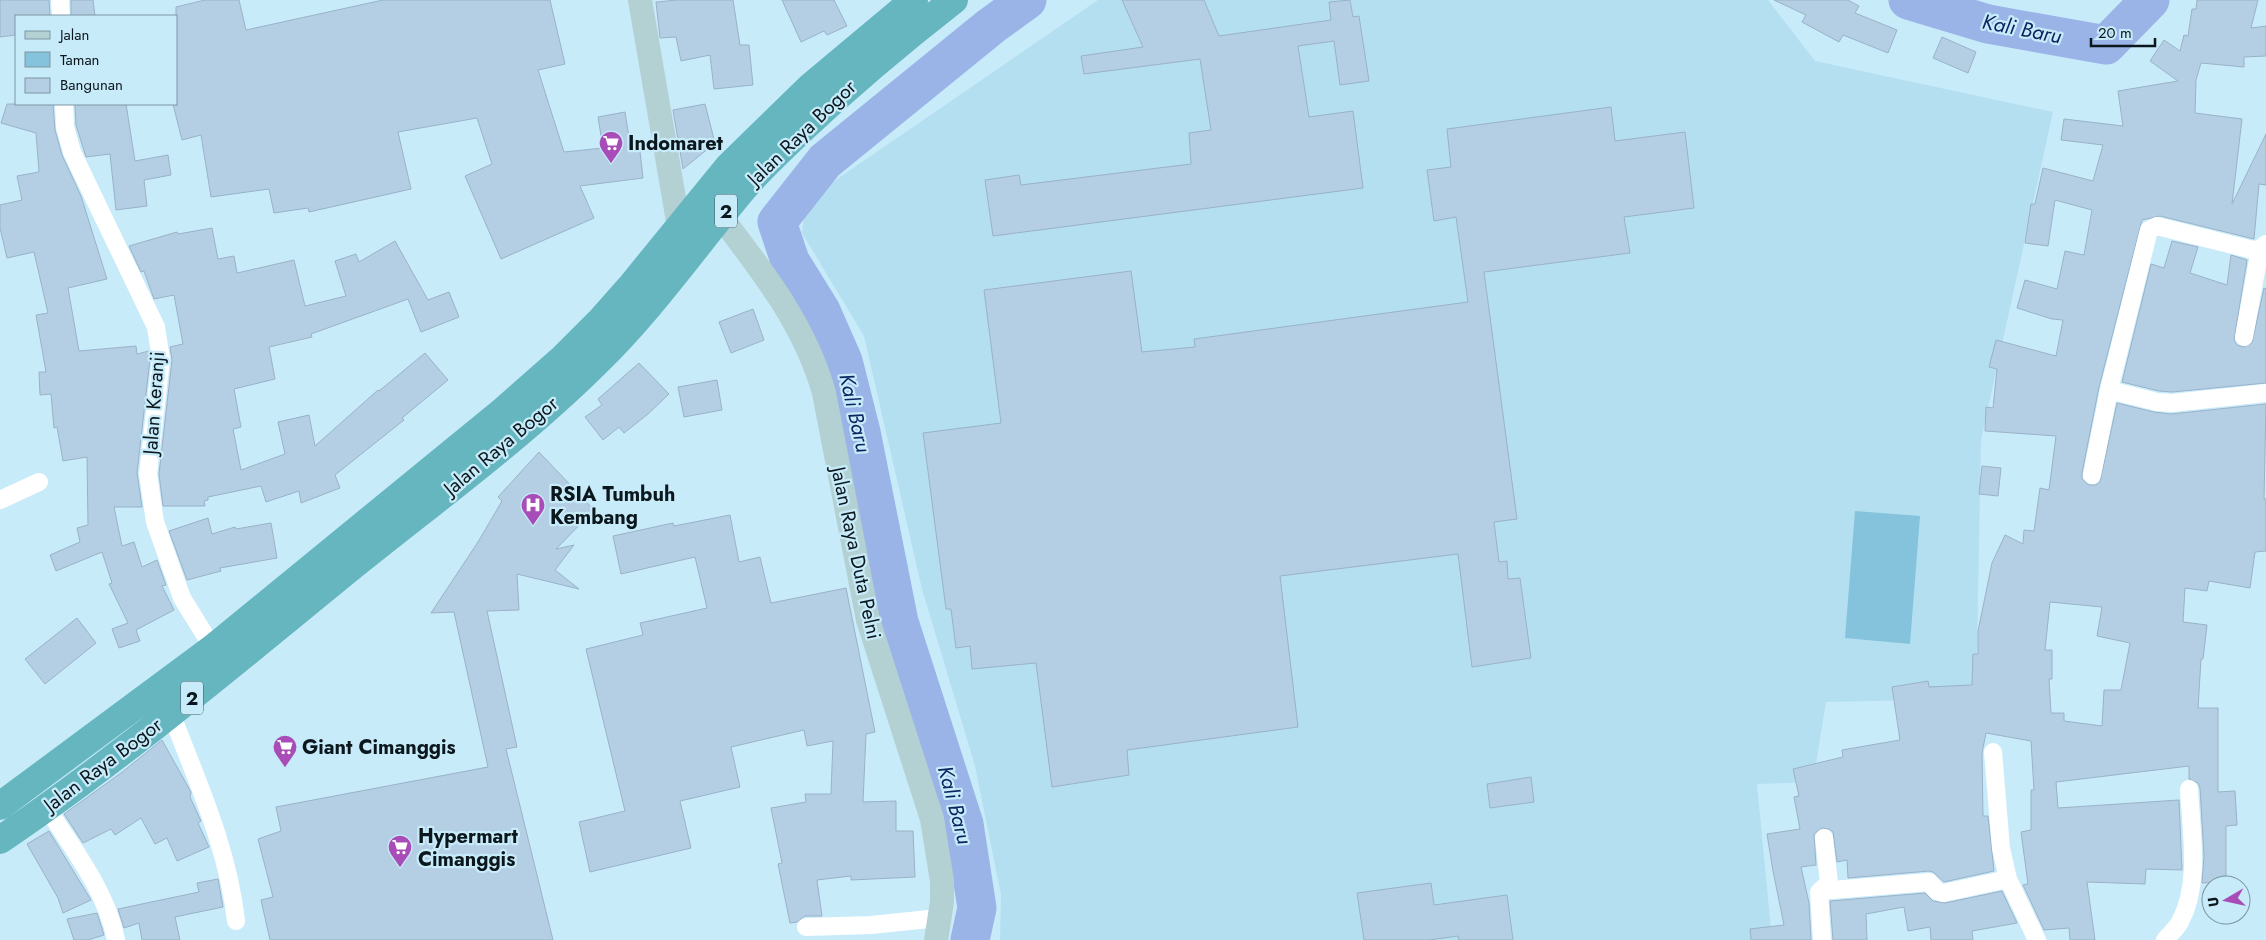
<svg xmlns="http://www.w3.org/2000/svg" width="2266" height="940" font-family="Jost,sans-serif">
  <style>
    .built { fill: #b4dff1 }
    .green { fill: #85c3dc }
    .lines { fill: none; stroke-linecap: round; stroke-linejoin: round }
    .river { stroke: #9ab4e7; stroke-width: 39 }
    .building { fill: #b4cee4; stroke: #99b2c8; fill-rule: evenodd }
    .minor { stroke: #fff; stroke-width: 18 }
    .secondary { stroke: #b3d0d3; stroke-width: 24 }
    .trunk { stroke: #66b6c0; stroke-width: 28 }
    .labels { text-anchor: middle; dominant-baseline: central; stroke-width: 4.5; stroke-linejoin: round; paint-order: stroke }
    .shield { fill: #c8ebfa; stroke: #44575f; stroke-width: 1 }
    .shield-label { font-size: 19px; font-weight: bold; fill: #0b171d }
    .street-label { font-size: 20px; fill: #0b171d; stroke: #c8ebfa }
    .poi-label { font-size: 20px; font-weight: bold; fill: #0b171d; stroke: #c8ebfa; text-anchor: start }
    .water-label { font-size: 21px; font-style: italic; fill: #0c2560; stroke: #c8ebfa }
  </style>
  <rect width="100%" height="100%" fill="#c8ebfa"/>
  <path class="built" d="M 1098,0 L 1768,0 L 1815,61 L 2053,112 L 1981,440 L 1976,699 L 1826,702 L 1813,782 L 1757,784 L 1772,940 L 1000,940 L 1001,895 L 975,766 L 922,589 L 864,336 L 802,233 L 804,215 L 827,186 Z"/>
  <path class="green" d="M 1855,511 L 1920,516 L 1910,644 L 1845,638 Z"/>
  <g class="lines">
    <path class="river" d="M 1908,0 L 1988,24 L 2106,45 L 2150,0
      M 970,940 L 977,908 L 964,824 L 899,622 L 861,432 L 843,361 L 821,311 L 790,261 L 777,222 L 825,161 L 991,26 L 1027,0"/>
  </g>
  <path class="building" d="M 0,0 L 49,0 L 50,16 L 16,16 L 16,35 L 0,37 Z
    M 71,0 L 93,0 L 95,16 L 71,16 Z
    M 205,0 L 239,0 L 246,30 L 383,0 L 550,0 L 565,64 L 538,70 L 564,152 L 603,148 L 598,117 L 625,112 L 630,144 L 639,143 L 643,178 L 580,186 L 594,218 L 501,259 L 465,176 L 492,164 L 477,118 L 398,132 L 411,189 L 309,212 L 308,208 L 274,213 L 269,189 L 211,197 L 201,135 L 182,140 L 173,104 L 176,104 L 176,7 Z
    M 677,0 L 733,0 L 740,45 L 749,45 L 753,85 L 714,89 L 710,55 L 681,61 L 676,37 L 660,38 L 656,2 Z
    M 782,0 L 834,0 L 847,26 L 827,35 L 824,31 L 801,42 Z
    M 1122,0 L 1204,0 L 1219,36 L 1331,20 L 1329,2 L 1350,0 L 1353,17 L 1359,16 L 1369,81 L 1340,85 L 1334,41 L 1298,46 L 1309,117 L 1353,111 L 1363,188 L 993,236 L 985,180 L 1019,175 L 1021,185 L 1191,164 L 1189,133 L 1211,130 L 1200,59 L 1084,74 L 1081,56 L 1143,47 Z
    M 1774,0 L 1848,0 L 1859,6 L 1855,13 L 1897,30 L 1888,53 L 1843,35 L 1839,42 L 1802,22 L 1806,15 Z
    M 2197,0 L 2258,0 L 2251,28 L 2266,26 L 2266,56 L 2244,57 L 2244,67 L 2201,63 L 2196,80 L 2195,113 L 2242,119 L 2232,204 L 2266,134 L 2266,185 L 2259,184 L 2254,239 L 2160,216 L 2142,220 L 2099,387 L 2082,473 L 2082,479 L 2089,485 L 2096,485 L 2100,482 L 2117,403 L 2154,412 L 2171,414 L 2266,404 L 2264,499 L 2266,499 L 2266,551 L 2255,552 L 2250,588 L 2209,581 L 2207,591 L 2185,588 L 2183,622 L 2207,625 L 2203,659 L 2201,659 L 2198,708 L 2218,708 L 2218,792 L 2235,791 L 2237,825 L 2226,826 L 2226,882 L 2202,883 L 2204,856 L 2200,788 L 2198,783 L 2189,779 L 2189,766 L 2056,782 L 2058,808 L 2179,800 L 2182,870 L 2146,869 L 2145,884 L 2087,882 L 2095,940 L 2070,940 L 2069,928 L 2044,930 L 2023,885 L 2028,884 L 2021,832 L 2031,830 L 2031,790 L 2034,790 L 2031,741 L 1986,733 L 1982,753 L 1983,816 L 1988,816 L 1994,871 L 1944,882 L 1933,872 L 1929,871 L 1848,878 L 1847,860 L 1837,862 L 1833,832 L 1829,829 L 1822,828 L 1814,834 L 1816,865 L 1801,867 L 1809,903 L 1811,940 L 1751,940 L 1750,929 L 1784,925 L 1773,871 L 1767,834 L 1800,829 L 1794,797 L 1799,796 L 1793,769 L 1843,757 L 1842,750 L 1900,740 L 1892,687 L 1928,681 L 1929,687 L 1972,685 L 1973,654 L 1978,654 L 1978,631 L 1992,563 L 2005,535 L 2023,544 L 2024,530 L 2034,531 L 2040,488 L 2049,490 L 2056,436 L 1985,431 L 1986,407 L 1993,408 L 1997,369 L 1989,367 L 1996,340 L 2056,356 L 2063,320 L 2052,319 L 2017,308 L 2025,280 L 2057,289 L 2065,251 L 2084,255 L 2092,210 L 2055,200 L 2048,246 L 2025,243 L 2031,204 L 2035,204 L 2043,168 L 2093,181 L 2103,145 L 2061,140 L 2064,119 L 2123,126 L 2118,91 L 2178,81 L 2150,61 L 2164,40 L 2180,51 L 2184,35 L 2188,36 L 2192,9 L 2196,9 ZM 2050,602 L 2102,607 L 2097,636 L 2130,643 L 2121,690 L 2104,690 L 2102,726 L 2064,721 L 2064,713 L 2051,713 L 2049,679 L 2052,679 L 2052,650 L 2045,650 Z
    M 1942,37 L 1976,52 L 1968,73 L 1933,58 Z
    M 7,104 L 53,104 L 55,130 L 62,155 L 81,196 L 107,279 L 68,288 L 79,351 L 136,346 L 137,354 L 149,351 L 150,359 L 137,473 L 142,507 L 114,507 L 122,546 L 134,542 L 142,567 L 157,560 L 166,585 L 162,586 L 174,610 L 136,630 L 140,641 L 119,648 L 112,629 L 128,623 L 109,584 L 112,583 L 102,552 L 56,571 L 50,555 L 80,542 L 77,528 L 88,525 L 87,457 L 63,461 L 57,427 L 54,428 L 51,394 L 40,395 L 39,372 L 46,372 L 36,315 L 48,313 L 34,252 L 7,258 L 0,228 L 0,205 L 22,200 L 17,176 L 39,172 L 36,133 L 1,123 Z
    M 75,104 L 126,104 L 135,161 L 168,155 L 171,175 L 144,180 L 147,206 L 116,210 L 110,154 L 86,157 L 76,125 Z
    M 705,104 L 715,143 L 683,169 L 673,110 Z
    M 1611,107 L 1615,141 L 1685,132 L 1694,208 L 1624,217 L 1630,253 L 1484,272 L 1517,519 L 1494,522 L 1499,562 L 1507,561 L 1508,579 L 1520,578 L 1531,658 L 1472,667 L 1458,554 L 1280,576 L 1298,727 L 1127,750 L 1129,775 L 1052,787 L 1036,663 L 972,669 L 970,646 L 956,648 L 951,609 L 946,609 L 923,433 L 1001,423 L 984,290 L 1131,271 L 1142,352 L 1195,347 L 1194,339 L 1468,302 L 1456,217 L 1434,221 L 1427,170 L 1451,167 L 1447,129 Z
    M 212,228 L 218,259 L 234,256 L 237,273 L 294,260 L 305,306 L 346,296 L 335,261 L 356,254 L 359,262 L 395,241 L 428,300 L 449,292 L 459,317 L 421,332 L 408,299 L 311,334 L 312,337 L 269,347 L 275,379 L 234,389 L 241,427 L 233,429 L 241,470 L 285,454 L 278,422 L 309,415 L 315,446 L 378,390 L 379,391 L 425,353 L 448,380 L 402,418 L 404,420 L 335,475 L 340,488 L 301,503 L 299,491 L 266,502 L 261,486 L 208,497 L 208,500 L 204,501 L 205,506 L 163,506 L 159,474 L 172,360 L 170,347 L 183,344 L 174,295 L 154,299 L 144,271 L 141,272 L 129,246 L 177,232 L 178,234 Z
    M 2172,241 L 2198,247 L 2190,273 L 2227,285 L 2231,255 L 2247,260 L 2234,340 L 2237,345 L 2243,347 L 2252,343 L 2264,288 L 2266,289 L 2266,383 L 2172,392 L 2159,391 L 2122,382 L 2151,264 L 2164,268 Z
    M 753,309 L 764,340 L 731,353 L 719,322 Z
    M 639,363 L 669,394 L 648,414 L 624,433 L 619,427 L 603,440 L 585,417 L 602,405 L 598,399 Z
    M 717,380 L 722,410 L 684,417 L 678,387 Z
    M 539,452 L 594,510 L 556,549 L 574,545 L 555,570 L 579,589 L 517,574 L 519,610 L 487,611 L 517,747 L 506,749 L 553,940 L 270,940 L 261,900 L 273,897 L 258,839 L 281,831 L 276,807 L 488,767 L 454,612 L 431,613 L 478,542 L 502,501 L 498,497 Z
    M 1982,466 L 2001,468 L 1998,496 L 1979,494 Z
    M 730,515 L 739,562 L 760,557 L 771,603 L 846,588 L 875,732 L 866,734 L 863,802 L 896,801 L 896,831 L 913,831 L 915,877 L 851,880 L 851,876 L 817,880 L 822,916 L 805,916 L 797,922 L 790,923 L 778,864 L 782,863 L 771,808 L 806,802 L 805,794 L 831,794 L 833,741 L 807,746 L 804,730 L 731,747 L 740,787 L 680,801 L 691,848 L 590,872 L 579,822 L 625,811 L 586,649 L 643,635 L 640,623 L 707,608 L 695,557 L 621,574 L 613,536 L 673,523 L 674,526 Z
    M 208,518 L 212,534 L 235,527 L 236,529 L 271,523 L 277,558 L 220,568 L 221,571 L 187,580 L 169,531 Z
    M 77,618 L 96,643 L 45,684 L 25,659 Z
    M 162,740 L 191,792 L 190,797 L 201,821 L 198,823 L 209,847 L 177,861 L 167,838 L 155,844 L 141,818 L 115,835 L 111,829 L 83,843 L 64,814 L 121,773 Z
    M 1531,777 L 1534,802 L 1490,808 L 1487,784 Z
    M 49,831 L 91,900 L 63,913 L 58,898 L 27,844 Z
    M 218,879 L 223,907 L 175,917 L 180,940 L 142,940 L 139,923 L 124,928 L 118,909 L 199,892 L 197,883 Z
    M 1431,883 L 1434,905 L 1507,895 L 1513,940 L 1459,940 L 1458,936 L 1429,940 L 1364,940 L 1357,893 Z
    M 2002,891 L 2017,923 L 1972,931 L 1973,940 L 1931,940 L 1930,927 L 1908,931 L 1904,907 L 1866,914 L 1867,940 L 1833,940 L 1830,901 L 1925,893 L 1933,901 L 1945,903 Z
    M 97,913 L 104,935 L 88,940 L 74,940 L 67,919 Z"/>
  <g class="lines">
    <path class="minor" d="M 60,0 L 61,16
      M 64,104 L 65,127 L 72,152 L 156,327 L 161,359 L 148,474 L 155,522 L 182,598 L 213,648
      M 2244,337 L 2260,249
      M 2109,390 L 2157,402 L 2172,403 L 2266,393
      M 2092,475 L 2109,390 L 2149,230 L 2157,226 L 2253,250 L 2260,249 L 2266,244
      M 0,500 L 39,482
      M 171,713 C 197,781 228,848 236,921
      M 1993,752 L 2001,848 L 2008,879 L 2037,940
      M 47,808 C 73,849 107,892 116,940
      M 1820,891 L 1929,882 L 1937,891 L 1943,893 L 2008,879
      M 806,927 L 871,925 L 939,918
      M 1822,940 L 1819,892 L 1829,883 L 1824,838
      M 2165,940 C 2170,934 2176,929 2180,922 C 2201,883 2191,831 2189,789"/>
    <path class="secondary" d="M 640,0 L 679,227
      M 721,217 C 763,272 805,325 824,393 L 868,620 L 932,819 L 942,881 L 942,902 L 936,940"/>
    <path class="trunk" d="M 0,806 L 213,648 L 504,410 L 563,358 L 600,321 L 631,286 L 728,167 L 810,87 L 914,0
      M 0,840 C 122,757 235,662 349,569 C 432,502 519,439 595,364 C 651,310 695,246 744,188 C 761,168 780,151 798,133 C 848,86 900,42 954,0"/>
  </g>
  <defs>
    <symbol id="supermarket-pin" viewBox="-11 -11 22 30"><path d="M0 17L-7.5 6A9.5 9.5 0 1 1 7.5 6Z" fill="#a84db8" stroke="#c8ebfa"/><path d="M-6-5.5h2.5l.6 2H6L4.5 2H-2.5L-4.4-4H-6ZM-1.5 3.2a1.3 1.3 0 1 0 .1 0ZM3 3.2a1.3 1.3 0 1 0 .1 0Z" fill="#fff"/></symbol>
    <symbol id="hospital-pin" viewBox="-11 -11 22 30"><path d="M0 17L-7.5 6A9.5 9.5 0 1 1 7.5 6Z" fill="#a84db8" stroke="#c8ebfa"/><path d="M-5-5h3v3.5h4V-5h3V5h-3V1.5h-4V5h-3Z" fill="#fff"/></symbol>
  </defs>
  <g fill-rule="evenodd">
    <use href="#supermarket-pin" x="597" y="129" width="28" height="38"/>
    <use href="#hospital-pin" x="519" y="491" width="28" height="38"/>
    <use href="#supermarket-pin" x="271" y="733" width="28" height="38"/>
    <use href="#supermarket-pin" x="386" y="833" width="28" height="38"/>
  </g>
  <g class="labels">
    <g class="shield">
      <rect x="715" y="194.5" width="22" height="33" rx="4"/>
      <rect x="181" y="681.5" width="22" height="33" rx="4"/>
    </g>
    <g class="shield-label">
      <text x="726" y="211">2</text>
      <text x="192" y="698">2</text>
    </g>
    <g class="street-label">
      <text transform="translate(802 133) rotate(-44)">Jalan Raya Bogor</text>
      <text transform="translate(154 403) rotate(-86)">Jalan Keranji</text>
      <text transform="translate(501 446) rotate(-40)">Jalan Raya Bogor</text>
      <text transform="translate(856 553) rotate(78)">Jalan Raya Duta Pelni</text>
      <text transform="translate(103 765) rotate(-37)">Jalan Raya Bogor</text>
    </g>
    <g class="poi-label">
      <text x="628" y="143">Indomaret</text>
      <text x="550" y="494">RSIA Tumbuh<tspan x="550" dy="23">Kembang</tspan></text>
      <text x="302" y="747">Giant Cimanggis</text>
      <text x="418" y="836">Hypermart<tspan x="418" dy="23">Cimanggis</tspan></text>
    </g>
    <g class="water-label">
      <text transform="translate(2022 29) rotate(11)">Kali Baru</text>
      <text transform="translate(855 413) rotate(77)">Kali Baru</text>
      <text transform="translate(955 805) rotate(75)">Kali Baru</text>
    </g>
  </g>
  <rect x="15" y="15" width="162" height="90" fill="#c8ebfa" stroke="#7c96a2"/>
  <rect x="25" y="31" width="25" height="8" fill="#b3d0d3" stroke="#7c96a2"/>
  <text x="60" y="40" font-size="15" fill="#0b171d">Jalan</text>
  <rect x="25" y="52" width="25" height="15" fill="#85c3dc" stroke="#7c96a2"/>
  <text x="60" y="65" font-size="15" fill="#0b171d">Taman</text>
  <rect x="25" y="78" width="25" height="15" fill="#b4cee4" stroke="#7c96a2"/>
  <text x="60" y="90" font-size="15" fill="#0b171d">Bangunan</text>
  <g transform="translate(2226 900) rotate(261)"><circle r="24" fill="#c8ebfa" stroke="#7c96a2"/>
  <path d="M0-4L9 19L0 12L-9 19Z" fill="#a84db8"/>
  <text y="-8" font-size="14" font-weight="bold" text-anchor="middle" fill="#0b171d">U</text>
  </g>
  <path d="M2091 38v8h64v-8" fill="none" stroke="#0b171d" stroke-width="2.5"/>
  <text x="2098" y="38" font-size="15" fill="#0b171d" stroke="#c8ebfa" stroke-width="4" paint-order="stroke">20 m</text>
</svg>
